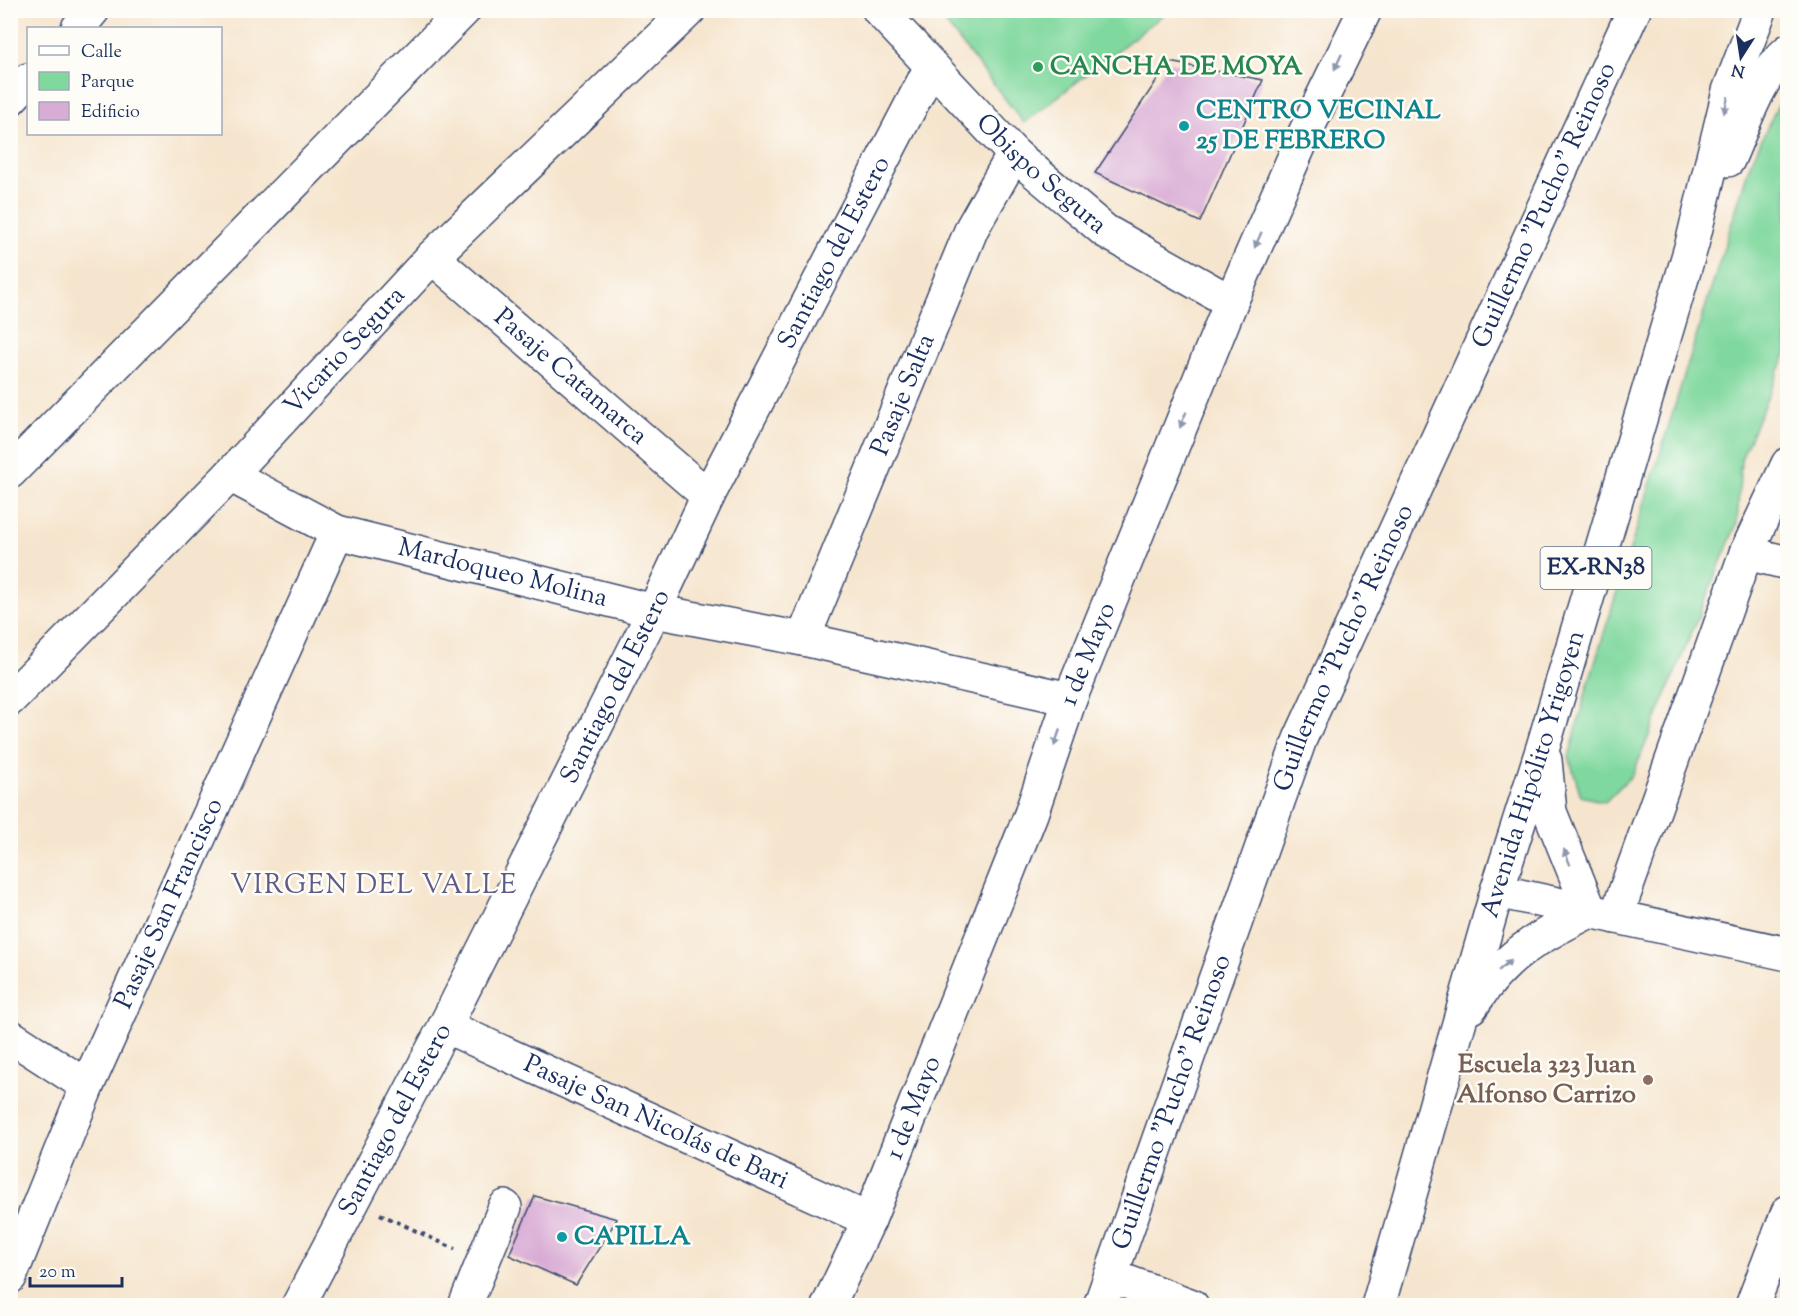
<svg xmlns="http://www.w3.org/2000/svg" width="1798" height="1316" font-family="'Sorts Mill Goudy',serif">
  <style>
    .green { fill: #7fd89d; stroke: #4d847e; stroke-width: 1.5 }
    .building { fill: #d9acd5 }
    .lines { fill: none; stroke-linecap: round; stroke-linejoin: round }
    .minor-casing { stroke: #3c4a6f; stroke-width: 36 }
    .tertiary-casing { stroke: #3c4a6f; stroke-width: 36 }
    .primary-casing { stroke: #3c4a6f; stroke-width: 36 }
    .path { stroke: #3c4a6f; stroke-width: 4; stroke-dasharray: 4.5 4.5; stroke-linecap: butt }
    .minor { stroke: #fff; stroke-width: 33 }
    .tertiary { stroke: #fff; stroke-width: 33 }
    .primary { stroke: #fff; stroke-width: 33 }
    .oneway { fill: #8d97ae }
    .leisure-dot { fill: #2e9e5b; stroke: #fdfcf7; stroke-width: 2 }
    .culture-dot { fill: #0f9aa8; stroke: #fdfcf7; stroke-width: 2 }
    .education-dot { fill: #8d6e63; stroke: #fdfcf7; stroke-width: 2 }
    .labels { text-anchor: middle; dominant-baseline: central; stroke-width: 5; stroke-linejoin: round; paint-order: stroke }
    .shield { fill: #fdfcf7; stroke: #5f6c8c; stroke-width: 1.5 }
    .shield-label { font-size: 24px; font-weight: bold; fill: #1b2f5e }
    .leisure-label { font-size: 26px; font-weight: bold; fill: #27864d; stroke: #fdfcf7; text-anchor: start }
    .culture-label { font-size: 26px; font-weight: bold; fill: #0d838f; stroke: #fdfcf7; text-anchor: start }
    .street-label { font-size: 26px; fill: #1b2f5e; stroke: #fdfcf7 }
    .education-label { font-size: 26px; font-weight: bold; fill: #785e54; stroke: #fdfcf7; text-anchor: end }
    .neighbourhood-label { font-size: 27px; letter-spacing: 1.5px; fill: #5e5b88; stroke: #fdfcf7 }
  </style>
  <rect width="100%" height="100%" fill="#fdfcf7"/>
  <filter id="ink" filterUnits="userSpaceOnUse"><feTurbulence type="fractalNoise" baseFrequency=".0167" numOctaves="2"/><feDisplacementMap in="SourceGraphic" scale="12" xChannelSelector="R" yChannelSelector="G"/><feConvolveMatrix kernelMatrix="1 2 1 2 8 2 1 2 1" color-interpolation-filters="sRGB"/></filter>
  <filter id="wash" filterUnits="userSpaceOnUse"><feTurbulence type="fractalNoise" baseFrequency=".008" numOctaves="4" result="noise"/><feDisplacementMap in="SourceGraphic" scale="24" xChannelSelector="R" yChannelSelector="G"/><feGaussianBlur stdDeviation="1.35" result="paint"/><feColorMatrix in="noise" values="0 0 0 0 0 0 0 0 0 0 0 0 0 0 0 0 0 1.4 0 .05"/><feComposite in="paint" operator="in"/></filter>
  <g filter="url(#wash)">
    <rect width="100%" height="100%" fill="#f6e5ce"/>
    <path class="green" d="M 936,11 L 1168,11 L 1024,123 Z
      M 1787,86 L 1787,352 L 1741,459 L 1737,523 L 1633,774 L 1605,802 L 1581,796 L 1569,757 L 1587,688 L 1750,164 Z"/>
    <g id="blocks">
      <path class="building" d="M 1169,62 L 1263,80 L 1200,222 L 1095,173 Z
        M 535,1196 L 617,1219 L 576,1285 L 509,1255 Z"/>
    </g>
  </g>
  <g filter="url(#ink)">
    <use href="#blocks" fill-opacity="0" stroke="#3c4a6f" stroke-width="1.5"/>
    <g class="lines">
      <defs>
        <g id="minor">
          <path id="s1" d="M 879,10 L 1014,154 L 1105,231 L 1231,302"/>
          <path d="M 78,28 L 93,10"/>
          <path d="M 10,99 L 28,80"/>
          <path id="s2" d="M 432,257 L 708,496"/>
          <path d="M 10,472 L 464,10"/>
          <path id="s3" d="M 230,475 L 337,532 L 654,611 L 803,639 L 1070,699"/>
          <path d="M 1746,553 L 1788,563"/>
          <path id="s4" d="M 803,639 L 972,228 L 1014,154"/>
          <path id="s5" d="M 10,699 L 230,475 L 432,257 L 689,10"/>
          <path d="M 1616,917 L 1746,553 L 1788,464"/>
          <path id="s6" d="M 445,1026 L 869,1220"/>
          <path d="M 10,1036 L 87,1086"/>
          <path d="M 1111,1276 L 1192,1306"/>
          <path id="s7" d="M 10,1277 L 87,1086 L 337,532"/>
          <path id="s8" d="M 298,1306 L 445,1026 L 654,611 L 708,496 L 931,67"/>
          <path d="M 465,1306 L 505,1207"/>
          <path id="s9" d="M 828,1306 L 869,1220 L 1031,814 L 1070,699 L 1231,302 L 1304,135 L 1365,10"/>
          <path id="s10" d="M 1100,1306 L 1300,739 L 1634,10"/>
          <path d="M 1752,1306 L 1788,1212"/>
        </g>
        <path id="tertiary" d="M 1497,891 L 1788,954"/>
        <g id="primary">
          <path d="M 1728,160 C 1743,127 1759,75 1788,51"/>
          <path d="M 1471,1007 C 1504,955 1537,938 1590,911 L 1550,812 L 1545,760"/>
          <path id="s11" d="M 1378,1306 L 1497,891 L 1543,747 L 1692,244 L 1729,91 L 1760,10"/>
        </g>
      </defs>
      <use href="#minor" class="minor-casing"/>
      <use href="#tertiary" class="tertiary-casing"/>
      <use href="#primary" class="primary-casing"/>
      <path class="path" d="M 380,1214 L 455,1249"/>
      <use href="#minor" class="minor"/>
      <use href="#tertiary" class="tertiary"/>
      <use href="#primary" class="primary"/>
    </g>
    <defs><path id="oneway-solid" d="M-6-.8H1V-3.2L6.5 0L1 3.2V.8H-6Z" transform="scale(1.5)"/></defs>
    <g class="oneway">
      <use href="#oneway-solid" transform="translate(1338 62) rotate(115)"/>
      <use href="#oneway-solid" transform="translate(1726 105) rotate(104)"/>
      <use href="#oneway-solid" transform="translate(1258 240) rotate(114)"/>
      <use href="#oneway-solid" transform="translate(1183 420) rotate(112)"/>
      <use href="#oneway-solid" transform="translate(1057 738) rotate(109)"/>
      <use href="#oneway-solid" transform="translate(1567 857) rotate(-112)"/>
      <use href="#oneway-solid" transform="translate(1505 965) rotate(-41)"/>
    </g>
  </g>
  <circle class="leisure-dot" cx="1038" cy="67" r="6"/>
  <g class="culture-dot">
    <circle cx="1184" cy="126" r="6"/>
    <circle cx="562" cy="1237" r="6"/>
  </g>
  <circle class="education-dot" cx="1648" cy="1080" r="6"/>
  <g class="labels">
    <rect class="shield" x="1540.5" y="547" width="111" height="42" rx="4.5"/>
    <g class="shield-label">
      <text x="1596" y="568">EX-RN38</text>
    </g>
    <g class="leisure-label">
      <text x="1050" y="67">CANCHA DE MOYA</text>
    </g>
    <g class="culture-label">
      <text x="1196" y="111">CENTRO VECINAL<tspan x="1196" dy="30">25 DE FEBRERO</tspan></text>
      <text x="574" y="1237">CAPILLA</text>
    </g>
    <g class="street-label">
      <text stroke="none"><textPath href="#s1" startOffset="231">Obispo Segura</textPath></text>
      <text stroke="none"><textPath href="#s10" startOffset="1188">Guillermo "Pucho" Reinoso</textPath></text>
      <text stroke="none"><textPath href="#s8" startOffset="1182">Santiago del Estero</textPath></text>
      <text stroke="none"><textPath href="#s5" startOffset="483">Vicario Segura</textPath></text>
      <text stroke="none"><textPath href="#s2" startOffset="183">Pasaje Catamarca</textPath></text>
      <text stroke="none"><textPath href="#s4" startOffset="264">Pasaje Salta</textPath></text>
      <text stroke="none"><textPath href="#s3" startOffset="292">Mardoqueo Molina</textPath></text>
      <text stroke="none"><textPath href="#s10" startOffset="702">Guillermo "Pucho" Reinoso</textPath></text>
      <text stroke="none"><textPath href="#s9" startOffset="702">1 de Mayo</textPath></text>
      <text stroke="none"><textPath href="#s8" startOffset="696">Santiago del Estero</textPath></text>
      <text stroke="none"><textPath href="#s11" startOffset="554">Avenida Hipólito Yrigoyen</textPath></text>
      <text stroke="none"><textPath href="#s7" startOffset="406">Pasaje San Francisco</textPath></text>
      <text stroke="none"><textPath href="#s10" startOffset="216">Guillermo "Pucho" Reinoso</textPath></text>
      <text stroke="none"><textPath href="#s9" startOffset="216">1 de Mayo</textPath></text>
      <text stroke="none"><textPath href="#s8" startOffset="210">Santiago del Estero</textPath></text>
      <text stroke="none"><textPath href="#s6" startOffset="232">Pasaje San Nicolás de Bari</textPath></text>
    </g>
    <g class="education-label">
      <text x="1636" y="1065">Escuela 323 Juan<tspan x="1636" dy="30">Alfonso Carrizo</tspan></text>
    </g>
    <g class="neighbourhood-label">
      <text x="374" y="886">VIRGEN DEL VALLE</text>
    </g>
  </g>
  <rect width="1798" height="1316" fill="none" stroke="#fdfcf7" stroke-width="36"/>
  <rect x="27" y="27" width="195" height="108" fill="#fdfcf7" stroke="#a3aaba" stroke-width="1.5"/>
  <rect x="39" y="46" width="30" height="9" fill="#ffffff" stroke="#a3aaba" stroke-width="1.5"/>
  <text x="81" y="57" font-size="18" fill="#1b2f5e">Calle</text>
  <rect x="39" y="72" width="30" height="18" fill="#7fd89d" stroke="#a3aaba" stroke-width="1.5"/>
  <text x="81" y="87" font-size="18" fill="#1b2f5e">Parque</text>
  <rect x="39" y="102" width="30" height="18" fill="#d9acd5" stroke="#a3aaba" stroke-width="1.5"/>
  <text x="81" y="117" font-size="18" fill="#1b2f5e">Edificio</text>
  <g transform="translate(1741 57) rotate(192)" stroke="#fdfcf7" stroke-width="4.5" paint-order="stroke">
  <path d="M0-4.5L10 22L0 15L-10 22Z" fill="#1b2f5e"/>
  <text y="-9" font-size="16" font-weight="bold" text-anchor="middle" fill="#1b2f5e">N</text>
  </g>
  <path d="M30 1277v9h92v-9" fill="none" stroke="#1b2f5e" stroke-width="3"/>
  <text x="39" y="1277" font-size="18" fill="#1b2f5e" stroke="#fdfcf7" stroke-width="4.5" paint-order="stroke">20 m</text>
</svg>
